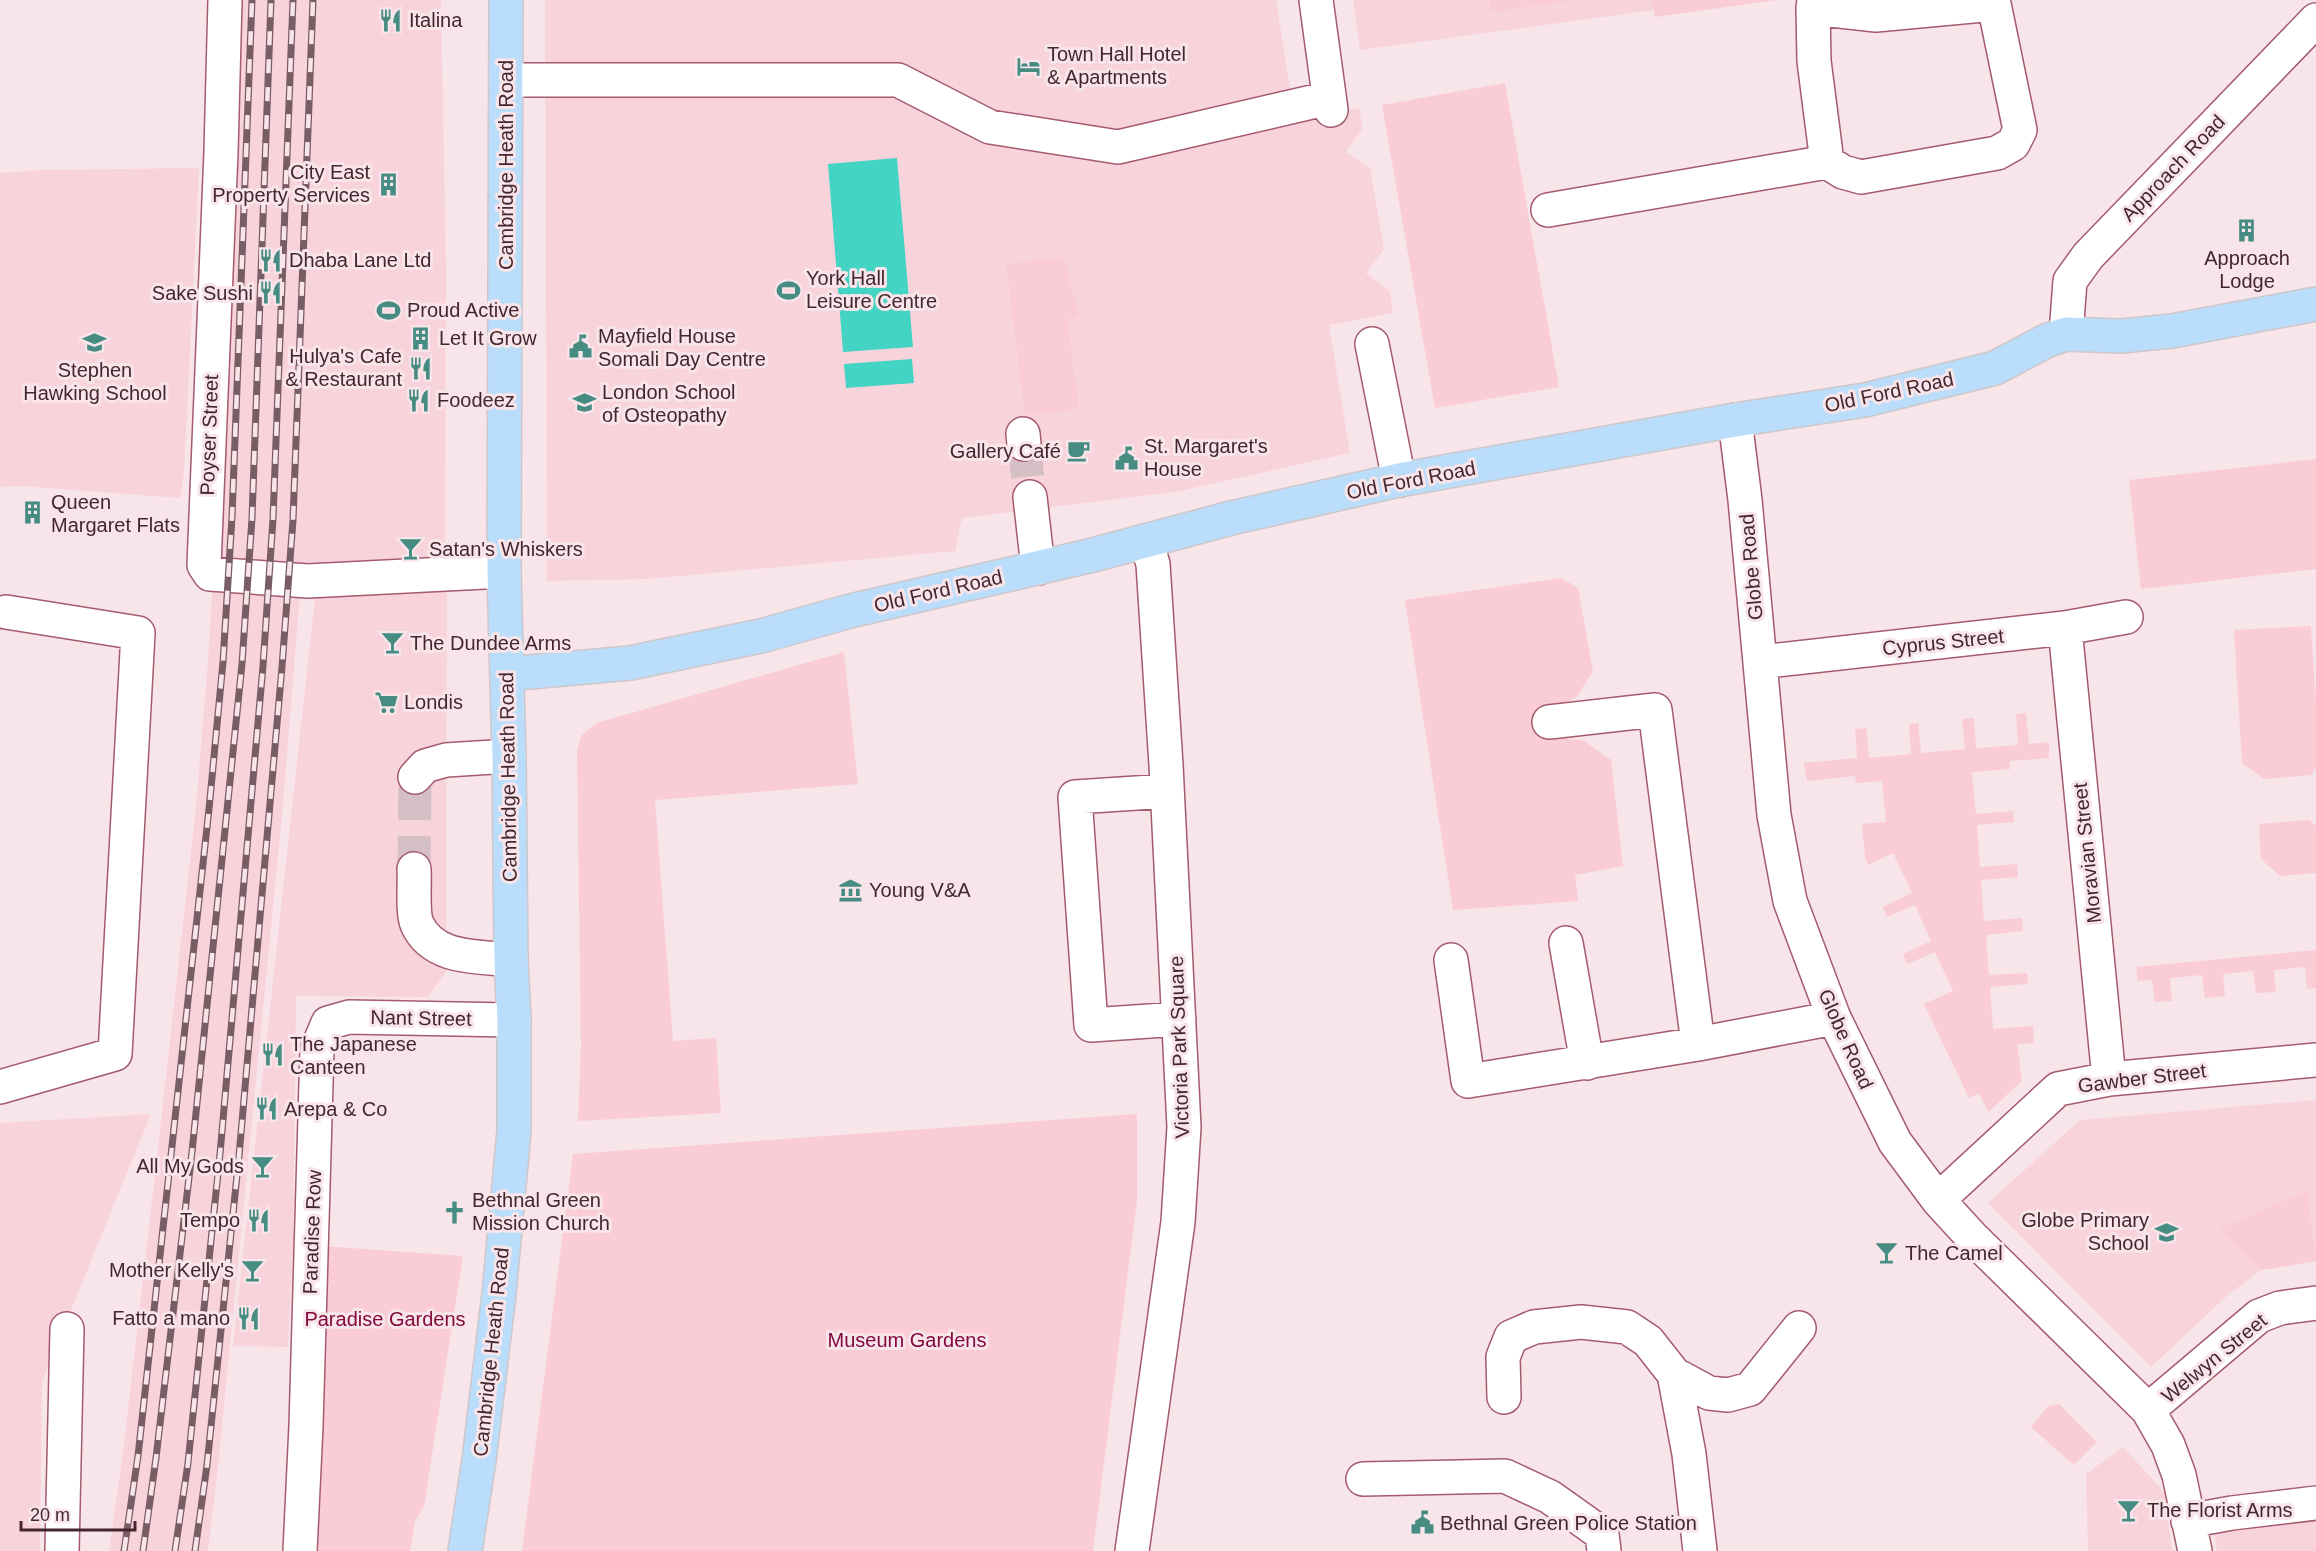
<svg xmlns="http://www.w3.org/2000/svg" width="2316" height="1551" font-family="Helvetica,sans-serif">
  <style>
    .built { fill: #f9d3dc }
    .green { fill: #f9ccd6 }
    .water { fill: #43d4c3 }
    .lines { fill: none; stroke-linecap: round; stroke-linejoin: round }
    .minor-tunnel { stroke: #d4bfc4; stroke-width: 33; stroke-dasharray: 33 16; stroke-linecap: butt }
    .minor-casing { stroke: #a45b6e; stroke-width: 36 }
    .major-casing { stroke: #cfc7c9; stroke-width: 36 }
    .minor { stroke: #fff; stroke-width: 33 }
    .major { stroke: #b9ddfa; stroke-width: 33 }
    .rail-casing { stroke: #795d64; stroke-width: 7 }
    .rail { stroke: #f7e5e9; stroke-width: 4.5; stroke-dasharray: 14; stroke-linecap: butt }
    .labels { text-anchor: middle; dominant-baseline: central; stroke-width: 6; stroke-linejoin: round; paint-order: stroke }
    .poi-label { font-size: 20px; fill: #46262e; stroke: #f7e5e9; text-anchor: start }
    .street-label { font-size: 20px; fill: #46262e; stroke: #f7e5e9 }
    .park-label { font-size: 20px; fill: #83093e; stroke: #f7e5e9 }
  </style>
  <rect width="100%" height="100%" fill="#f7e5e9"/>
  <path class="built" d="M 237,0 L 441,0 L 446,269 L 445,566 L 302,569 L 282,816 L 218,1467 L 208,1551 L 109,1551 L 123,1453 L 158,1148 L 196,807 L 208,661 L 217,516 Z
    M 545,0 L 1276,0 L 1295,121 L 1359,108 L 1363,128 L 1346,152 L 1370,168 L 1384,249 L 1366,273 L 1390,291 L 1393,313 L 1329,325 L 1350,453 L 1175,492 L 962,518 L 955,551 L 647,579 L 547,581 Z
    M 1353,0 L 1652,0 L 1654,10 L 1360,50 Z
    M 199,168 L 184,473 L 180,498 L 21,486 L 0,487 L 0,173 L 40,170 Z
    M 447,588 L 446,972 L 428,997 L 296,996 L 293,1251 L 288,1347 L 233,1346 L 316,589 Z
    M 2316,1100 L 2316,1261 L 2261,1270 L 2229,1294 L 2151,1367 L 1988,1203 L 2080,1120 Z
    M 151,1114 L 42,1381 L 40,1551 L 0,1551 L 0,1123 Z
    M 2123,1447 L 2165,1493 L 2172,1551 L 2088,1551 L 2086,1474 Z
    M 2316,1514 L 2316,1551 L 2217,1551 L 2214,1533 L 2221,1529 Z"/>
  <path class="green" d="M 1489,0 L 1574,0 L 1491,12 Z
    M 1652,0 L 1777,0 L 1655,17 Z
    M 1505,83 L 1559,387 L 1435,408 L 1382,105 Z
    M 1064,257 L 1079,317 L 1067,319 L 1079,409 L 1025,415 L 1006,264 Z
    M 2316,459 L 2316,569 L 2141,589 L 2129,480 Z
    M 1561,578 L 1578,588 L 1593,671 L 1576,698 L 1534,716 L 1535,733 L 1584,741 L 1611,760 L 1623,866 L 1575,875 L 1578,901 L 1453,910 L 1405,600 Z
    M 2311,626 L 2316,704 L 2316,768 L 2311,775 L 2264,779 L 2242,763 L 2234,630 Z
    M 844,652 L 858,784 L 655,800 L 673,1041 L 716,1038 L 721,1113 L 578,1121 L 581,1046 L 577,752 L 581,736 L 597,723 Z
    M 2026,713 L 2029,744 L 2049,742 L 2049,758 L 2010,761 L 2010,769 L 1972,772 L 1976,814 L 2013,811 L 2014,822 L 1977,825 L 1980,867 L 2017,864 L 2018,877 L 1981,880 L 1984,921 L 2022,918 L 2023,931 L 1986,935 L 1989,975 L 2027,973 L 2028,984 L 1990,987 L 1993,1029 L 2033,1026 L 2034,1043 L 2017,1044 L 2022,1081 L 1988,1112 L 1979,1093 L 1969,1098 L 1924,1004 L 1953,991 L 1935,952 L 1907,964 L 1903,954 L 1931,941 L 1915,905 L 1887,917 L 1883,907 L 1912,893 L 1893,853 L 1868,865 L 1865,857 L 1862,824 L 1886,822 L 1882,781 L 1856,783 L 1855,776 L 1807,781 L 1804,763 L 1857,758 L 1855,729 L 1866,728 L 1869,758 L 1911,754 L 1909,724 L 1918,723 L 1921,753 L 1965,749 L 1962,719 L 1974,718 L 1976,748 L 2018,745 L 2016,714 Z
    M 2309,820 L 2316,826 L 2316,873 L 2280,876 L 2261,859 L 2259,824 Z
    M 2316,950 L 2316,988 L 2307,989 L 2305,967 L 2274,970 L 2276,992 L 2256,993 L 2253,971 L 2223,974 L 2225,996 L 2205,998 L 2202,975 L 2170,978 L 2172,1001 L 2155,1002 L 2152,980 L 2138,981 L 2136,967 Z
    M 1137,1114 L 1137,1200 L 1093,1551 L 522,1551 L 573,1154 Z
    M 2307,1191 L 2316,1261 L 2261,1270 L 2219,1229 Z
    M 321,1246 L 463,1256 L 424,1506 L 415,1521 L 410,1551 L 311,1551 Z
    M 2059,1404 L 2097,1442 L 2074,1465 L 2031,1427 L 2048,1406 Z"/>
  <path class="water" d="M 897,158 L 913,347 L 843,352 L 828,164 Z
    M 912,359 L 914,383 L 846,388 L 844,364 Z"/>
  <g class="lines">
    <path class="minor-tunnel" d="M 1024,444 L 1030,497
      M 414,869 L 415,777"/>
    <defs>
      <path id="minor" d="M 225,0 L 221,152 L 204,565 L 210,574 L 308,581 L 504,571
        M 1316,0 L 1331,110
        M 1813,8 L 1876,15 L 1994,4 L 2020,130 L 2013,144 L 1997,153 L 1861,177 L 1843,172 L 1827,162 L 1814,61 L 1813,8 L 1814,0
        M 506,80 L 898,80 L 990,127 L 1118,147 L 1329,98
        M 1548,210 L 1827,162
        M 2066,334 L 2070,281 L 2088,256 L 2316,20
        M 1372,344 L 1399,480
        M 1735,420 L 1745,500 L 1774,815 L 1790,901 L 1834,1018 L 1895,1142 L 1938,1200 L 1971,1236 L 2148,1410 L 2168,1445 L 2179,1475 L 2195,1551
        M 1023,434 L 1024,444
        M 1030,497 L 1038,568
        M 2065,628 L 2109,1079
        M 1760,662 L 2065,628 L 2126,617
        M 1549,722 L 1655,710 L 1698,1044
        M 415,777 L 425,766 L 446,760 L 509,756
        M 1167,791 L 1075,797 L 1091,1025 L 1179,1019
        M 414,869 C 415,883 412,912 417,924 C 433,960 478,956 511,960
        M 1566,943 L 1587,1063
        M 1451,960 L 1468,1081 L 1698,1044 L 1834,1018
        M 0,1087 L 115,1054 L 138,633 L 6,612
        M 1938,1200 L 2058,1089 L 2109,1079 L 2316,1060
        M 1674,1374 L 1689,1454 L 1700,1551
        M 1504,1397 L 1503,1357 L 1511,1337 L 1534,1327 L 1581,1322 L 1627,1327 L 1648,1341 L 1674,1374 L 1709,1393 L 1728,1395 L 1750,1389 L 1799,1328
        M 2148,1410 L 2259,1316 L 2280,1308 L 2316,1303
        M 1363,1479 L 1505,1476 L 1550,1497 L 1602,1534 L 1604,1551
        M 2188,1521 L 2232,1513 L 2316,1503
        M 62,1551 L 67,1329
        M 300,1551 L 306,1426 L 317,1049 L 328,1023 L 349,1017 L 514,1020
        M 1132,1551 L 1178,1222 L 1184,1127 L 1166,765 L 1153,564 L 1146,541"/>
      <path id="major" d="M 507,674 L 630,663 L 761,636 L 850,611 L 1089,556 L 1231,518 L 1399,480 L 1735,420 L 1865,400 L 1995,368 L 2046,341 L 2066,334 L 2121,336 L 2172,331 L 2316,304
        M 465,1551 L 479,1460 L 499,1294 L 514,1131 L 514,1020 L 511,960 L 509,756 L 504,571 L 506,0"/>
    </defs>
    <use href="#minor" class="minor-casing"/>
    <use href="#major" class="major-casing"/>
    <use href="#minor" class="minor"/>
    <use href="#major" class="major"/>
    <defs>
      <path id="rail" d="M 124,1551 L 138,1456 L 209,809 L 223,662 L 232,517 L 252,0
        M 143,1551 L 156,1458 L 192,1152 L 242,664 L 252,518 L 271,0
        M 175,1551 L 188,1463 L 220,1154 L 263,666 L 273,519 L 293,0
        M 195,1551 L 207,1465 L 239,1156 L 282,667 L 293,520 L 313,0"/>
    </defs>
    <use href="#rail" class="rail-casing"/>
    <use href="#rail" class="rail"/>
  </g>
  <defs>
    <symbol id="restaurant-bare" viewBox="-9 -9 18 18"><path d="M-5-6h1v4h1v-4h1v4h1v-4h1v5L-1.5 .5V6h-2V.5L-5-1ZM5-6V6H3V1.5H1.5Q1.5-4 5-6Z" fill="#478c83" stroke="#f7e5e9" stroke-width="2.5" paint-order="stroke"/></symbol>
    <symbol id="hotel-bare" viewBox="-9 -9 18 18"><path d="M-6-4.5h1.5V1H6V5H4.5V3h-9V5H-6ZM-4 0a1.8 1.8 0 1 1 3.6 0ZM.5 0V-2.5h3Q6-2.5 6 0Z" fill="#478c83" stroke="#f7e5e9" stroke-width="2.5" paint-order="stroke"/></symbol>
    <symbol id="building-bare" viewBox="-9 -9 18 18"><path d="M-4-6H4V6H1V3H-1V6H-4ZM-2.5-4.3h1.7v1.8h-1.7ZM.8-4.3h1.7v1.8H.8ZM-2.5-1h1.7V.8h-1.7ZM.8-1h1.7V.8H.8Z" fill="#478c83" stroke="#f7e5e9" stroke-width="2.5" paint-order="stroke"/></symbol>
    <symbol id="stadium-bare" viewBox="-9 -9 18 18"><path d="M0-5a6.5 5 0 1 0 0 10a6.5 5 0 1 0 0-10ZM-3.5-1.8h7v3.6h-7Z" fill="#478c83" stroke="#f7e5e9" stroke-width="2.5" paint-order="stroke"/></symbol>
    <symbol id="school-bare" viewBox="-9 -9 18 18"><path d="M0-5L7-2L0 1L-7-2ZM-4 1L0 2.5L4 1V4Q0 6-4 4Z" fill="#478c83" stroke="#f7e5e9" stroke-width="2.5" paint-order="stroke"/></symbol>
    <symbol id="civic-bare" viewBox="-9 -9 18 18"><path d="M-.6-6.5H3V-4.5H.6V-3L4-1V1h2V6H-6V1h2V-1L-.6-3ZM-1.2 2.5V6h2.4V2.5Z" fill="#478c83" stroke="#f7e5e9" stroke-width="2.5" paint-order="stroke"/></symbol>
    <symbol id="university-bare" viewBox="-9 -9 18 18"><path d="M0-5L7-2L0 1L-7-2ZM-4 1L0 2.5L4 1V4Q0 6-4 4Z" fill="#478c83" stroke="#f7e5e9" stroke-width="2.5" paint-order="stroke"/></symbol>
    <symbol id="cafe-bare" viewBox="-9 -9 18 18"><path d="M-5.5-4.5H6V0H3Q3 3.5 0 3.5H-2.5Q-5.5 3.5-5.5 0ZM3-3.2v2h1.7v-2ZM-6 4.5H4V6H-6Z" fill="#478c83" stroke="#f7e5e9" stroke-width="2.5" paint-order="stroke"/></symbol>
    <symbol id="bar-bare" viewBox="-9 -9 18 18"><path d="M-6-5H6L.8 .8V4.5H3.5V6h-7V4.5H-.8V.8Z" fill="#478c83" stroke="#f7e5e9" stroke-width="2.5" paint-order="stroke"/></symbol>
    <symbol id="supermarket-bare" viewBox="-9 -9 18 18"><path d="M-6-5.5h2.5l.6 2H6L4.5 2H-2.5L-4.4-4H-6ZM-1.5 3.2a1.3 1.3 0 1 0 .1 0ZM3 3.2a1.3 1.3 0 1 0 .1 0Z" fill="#478c83" stroke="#f7e5e9" stroke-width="2.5" paint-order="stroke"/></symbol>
    <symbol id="museum-bare" viewBox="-9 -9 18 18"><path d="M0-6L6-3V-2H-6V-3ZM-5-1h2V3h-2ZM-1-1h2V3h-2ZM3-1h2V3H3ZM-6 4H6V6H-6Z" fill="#478c83" stroke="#f7e5e9" stroke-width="2.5" paint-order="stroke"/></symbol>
    <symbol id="church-bare" viewBox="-9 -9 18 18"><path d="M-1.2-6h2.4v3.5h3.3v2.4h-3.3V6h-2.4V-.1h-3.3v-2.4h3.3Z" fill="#478c83" stroke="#f7e5e9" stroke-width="2.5" paint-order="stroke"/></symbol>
  </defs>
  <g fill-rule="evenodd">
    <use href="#restaurant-bare" x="374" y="4" width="33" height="33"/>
    <use href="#hotel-bare" x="1012" y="50" width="33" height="33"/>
    <use href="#building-bare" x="372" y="168" width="33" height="33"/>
    <use href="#building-bare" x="2230" y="214" width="33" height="33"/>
    <use href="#restaurant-bare" x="254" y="244" width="33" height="33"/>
    <use href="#stadium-bare" x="772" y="274" width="33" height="33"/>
    <use href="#restaurant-bare" x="254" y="276" width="33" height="33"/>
    <use href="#stadium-bare" x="372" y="294" width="33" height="33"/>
    <use href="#building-bare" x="404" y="322" width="33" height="33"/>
    <use href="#school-bare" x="78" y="326" width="33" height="33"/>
    <use href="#civic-bare" x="564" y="330" width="33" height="33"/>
    <use href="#restaurant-bare" x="404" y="352" width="33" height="33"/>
    <use href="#restaurant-bare" x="402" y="384" width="33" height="33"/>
    <use href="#university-bare" x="568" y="386" width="33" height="33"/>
    <use href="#cafe-bare" x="1062" y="434" width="33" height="33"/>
    <use href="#civic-bare" x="1110" y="442" width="33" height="33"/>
    <use href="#building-bare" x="16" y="496" width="33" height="33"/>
    <use href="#bar-bare" x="394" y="532" width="33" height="33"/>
    <use href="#bar-bare" x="376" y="626" width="33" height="33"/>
    <use href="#supermarket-bare" x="370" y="686" width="33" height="33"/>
    <use href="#museum-bare" x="834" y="874" width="33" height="33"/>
    <use href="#restaurant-bare" x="256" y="1038" width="33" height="33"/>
    <use href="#restaurant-bare" x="250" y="1092" width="33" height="33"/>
    <use href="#bar-bare" x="246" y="1150" width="33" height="33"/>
    <use href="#church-bare" x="438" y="1196" width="33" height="33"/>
    <use href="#restaurant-bare" x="242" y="1204" width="33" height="33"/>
    <use href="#school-bare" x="2150" y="1216" width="33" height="33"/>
    <use href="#bar-bare" x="1870" y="1236" width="33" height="33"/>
    <use href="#bar-bare" x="236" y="1254" width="33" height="33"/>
    <use href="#restaurant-bare" x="232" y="1302" width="33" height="33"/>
    <use href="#bar-bare" x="2112" y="1494" width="33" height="33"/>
    <use href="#civic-bare" x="1406" y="1506" width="33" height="33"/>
  </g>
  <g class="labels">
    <g class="poi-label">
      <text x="409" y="20">Italina</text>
      <text x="1047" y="54">Town Hall Hotel<tspan x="1047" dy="23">&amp; Apartments</tspan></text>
      <text x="370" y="172" text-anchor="end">City East<tspan x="370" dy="23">Property Services</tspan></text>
      <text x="2247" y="258" text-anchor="middle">Approach<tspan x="2247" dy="23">Lodge</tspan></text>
      <text x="289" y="260">Dhaba Lane Ltd</text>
      <text x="806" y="278">York Hall<tspan x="806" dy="23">Leisure Centre</tspan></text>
      <text x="253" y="293" text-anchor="end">Sake Sushi</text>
      <text x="407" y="310">Proud Active</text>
      <text x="598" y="336">Mayfield House<tspan x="598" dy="23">Somali Day Centre</tspan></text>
      <text x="439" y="338">Let It Grow</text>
      <text x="402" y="356" text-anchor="end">Hulya's Cafe<tspan x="402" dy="23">&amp; Restaurant</tspan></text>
      <text x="95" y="370" text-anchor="middle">Stephen<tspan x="95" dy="23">Hawking School</tspan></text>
      <text x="602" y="392">London School<tspan x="602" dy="23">of Osteopathy</tspan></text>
      <text x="437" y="400">Foodeez</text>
      <text x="1144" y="446">St. Margaret's<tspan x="1144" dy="23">House</tspan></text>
      <text x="1061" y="451" text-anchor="end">Gallery Café</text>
      <text x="51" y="502">Queen<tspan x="51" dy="23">Margaret Flats</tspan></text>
      <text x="429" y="549">Satan's Whiskers</text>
      <text x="410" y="643">The Dundee Arms</text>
      <text x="404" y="702">Londis</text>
      <text x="869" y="890">Young V&amp;A</text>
      <text x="290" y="1044">The Japanese<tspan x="290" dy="23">Canteen</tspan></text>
      <text x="284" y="1109">Arepa &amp; Co</text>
      <text x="244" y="1166" text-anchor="end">All My Gods</text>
      <text x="472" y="1200">Bethnal Green<tspan x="472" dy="23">Mission Church</tspan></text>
      <text x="240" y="1220" text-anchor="end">Tempo</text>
      <text x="2149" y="1220" text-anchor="end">Globe Primary<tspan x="2149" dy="23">School</tspan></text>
      <text x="1905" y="1253">The Camel</text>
      <text x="234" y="1270" text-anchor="end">Mother Kelly's</text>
      <text x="230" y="1318" text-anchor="end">Fatto a mano</text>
      <text x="2147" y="1510">The Florist Arms</text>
      <text x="1440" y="1523">Bethnal Green Police Station</text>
    </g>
    <g class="street-label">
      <text transform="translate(506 165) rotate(-90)">Cambridge Heath Road</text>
      <text transform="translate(2173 168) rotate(-46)">Approach Road</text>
      <text transform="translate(1889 392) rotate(-12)">Old Ford Road</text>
      <text transform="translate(209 435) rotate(-88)">Poyser Street</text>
      <text transform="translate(1411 480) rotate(-11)">Old Ford Road</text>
      <text transform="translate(1751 567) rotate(-95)">Globe Road</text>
      <text transform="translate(938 591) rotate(-13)">Old Ford Road</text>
      <text transform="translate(1943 642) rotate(-6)">Cyprus Street</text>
      <text transform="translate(508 777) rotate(-91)">Cambridge Heath Road</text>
      <text transform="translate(2087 853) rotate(-96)">Moravian Street</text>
      <text transform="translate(421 1018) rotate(1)">Nant Street</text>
      <text transform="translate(1846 1039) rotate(66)">Globe Road</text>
      <text transform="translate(1179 1047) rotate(-92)">Victoria Park Square</text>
      <text transform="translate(2142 1078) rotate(-7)">Gawber Street</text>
      <text transform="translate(312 1232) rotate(-88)">Paradise Row</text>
      <text transform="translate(491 1352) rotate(-84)">Cambridge Heath Road</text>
      <text transform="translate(2214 1358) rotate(-39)">Welwyn Street</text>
    </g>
    <g class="park-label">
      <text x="385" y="1319">Paradise Gardens</text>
      <text x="907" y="1340">Museum Gardens</text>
    </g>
  </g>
  <path d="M21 1521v9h114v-9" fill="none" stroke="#46262e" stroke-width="3"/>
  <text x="30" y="1521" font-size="18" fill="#46262e" stroke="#f7e5e9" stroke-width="4.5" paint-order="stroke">20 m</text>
</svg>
